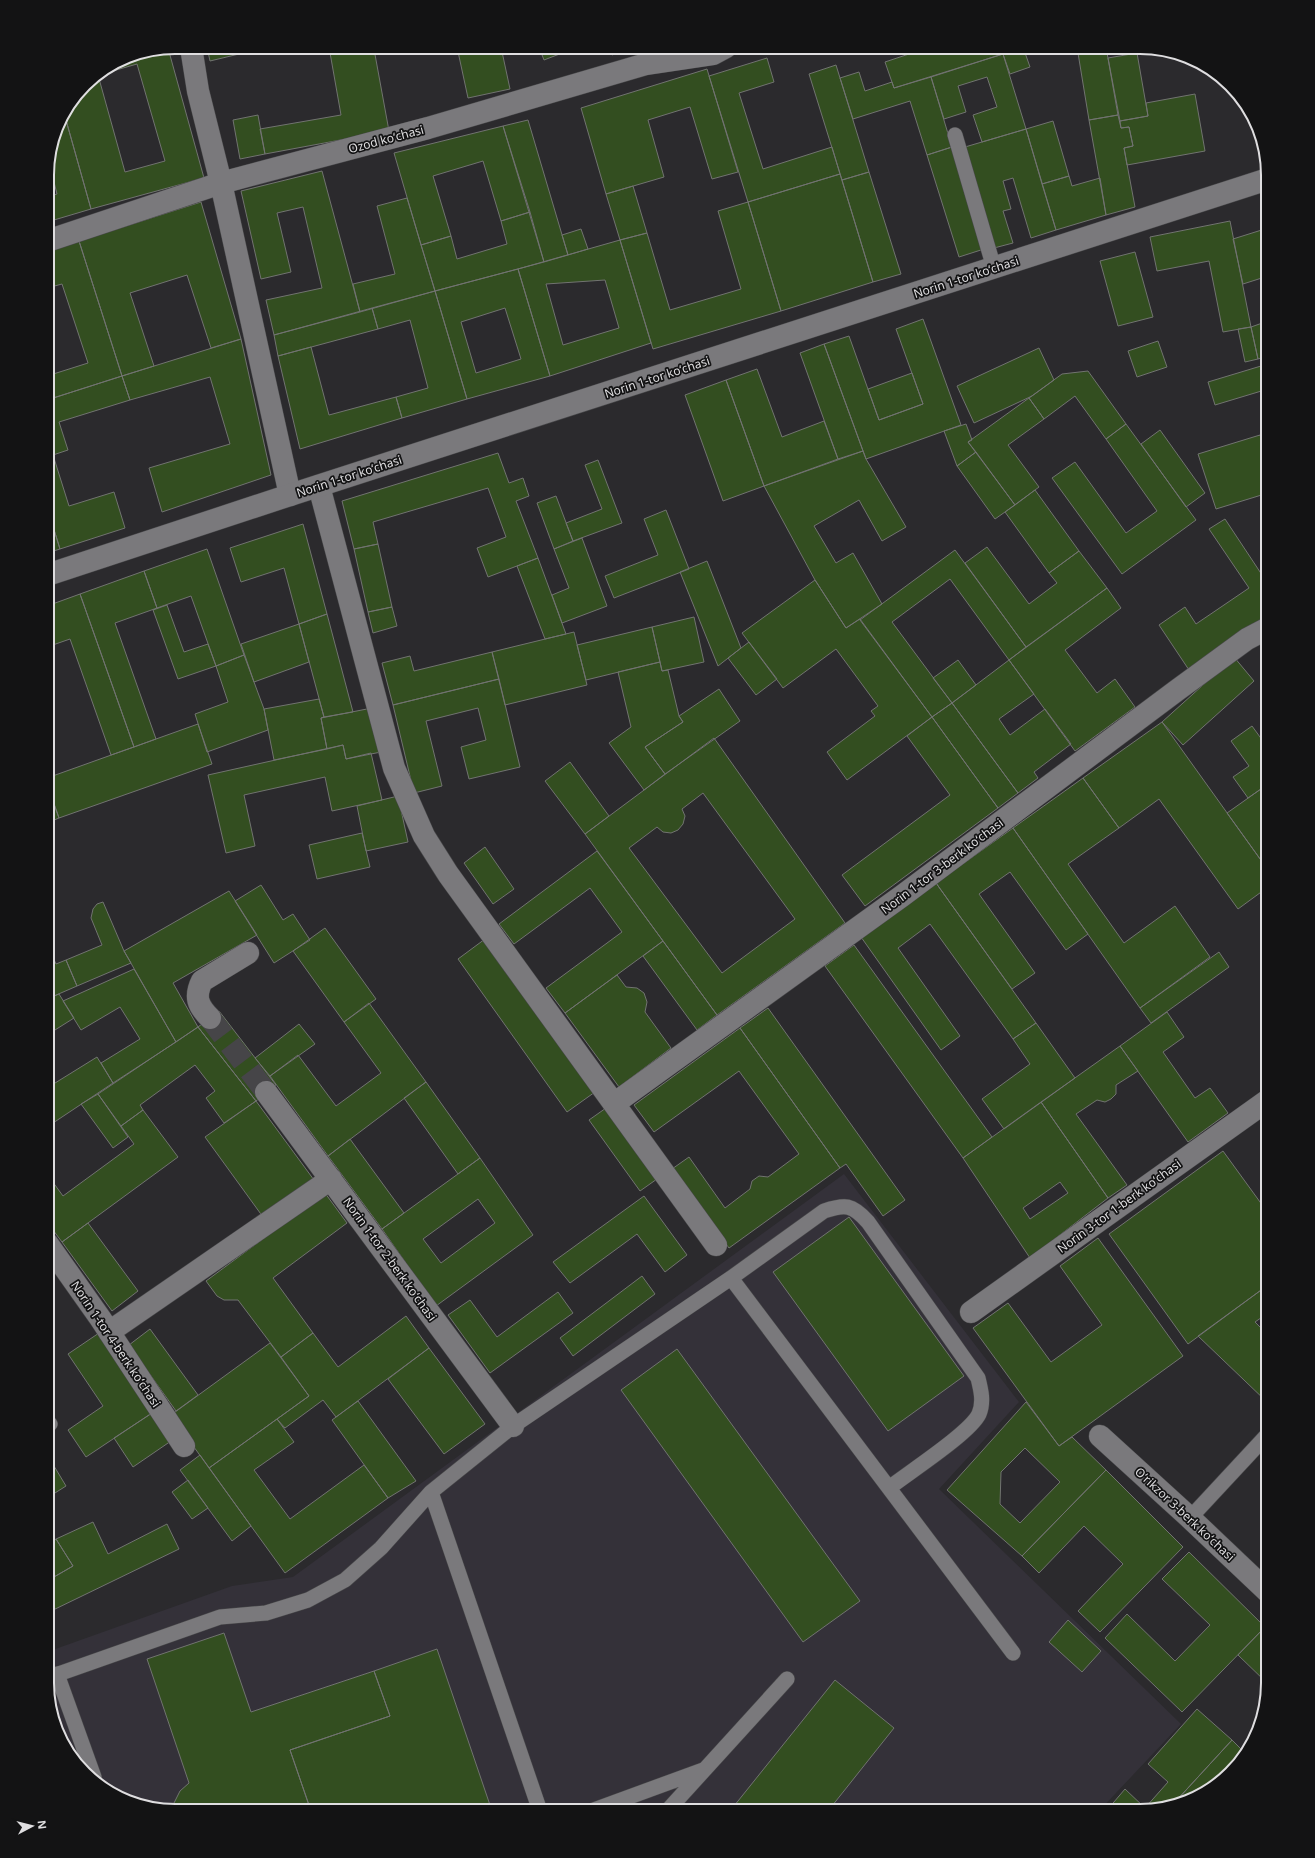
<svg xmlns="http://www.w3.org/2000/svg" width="1315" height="1858" font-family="'Noto Sans',sans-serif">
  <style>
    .built { fill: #343139 }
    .building { fill: #334e20; stroke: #717370; fill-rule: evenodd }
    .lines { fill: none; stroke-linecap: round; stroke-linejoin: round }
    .street-tunnel { stroke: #464548; stroke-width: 22; stroke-dasharray: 22 11; stroke-linecap: butt }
    .lane-casing { stroke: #48484a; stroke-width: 16 }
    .street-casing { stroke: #48484a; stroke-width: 23 }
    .secondary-casing { stroke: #48484a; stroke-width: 23 }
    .lane { stroke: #7a797c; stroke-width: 15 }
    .street { stroke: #7a797c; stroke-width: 22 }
    .secondary { stroke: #7a797c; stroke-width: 22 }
    .labels { text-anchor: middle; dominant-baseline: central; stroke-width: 3.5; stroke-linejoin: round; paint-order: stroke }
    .street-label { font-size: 12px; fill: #dfdee0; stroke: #131314 }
    .rim { fill: none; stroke: #dfdee0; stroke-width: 2 }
  </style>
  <rect width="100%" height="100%" fill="#2b2a2d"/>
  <path class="built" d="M 844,1174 L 1019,1402 L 939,1489 L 1181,1724 L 1099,1811 L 167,1811 L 111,1794 L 64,1747 L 47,1683 L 47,1652 L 232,1586 L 293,1577 Z"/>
  <path class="building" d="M 207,47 L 238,47 L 239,54 L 210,61 Z
    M 329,47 L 386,47 L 374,49 L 389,131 L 265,154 L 260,129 L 341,115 Z
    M 457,47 L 501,47 L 510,89 L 468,98 Z
    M 539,47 L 569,47 L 570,50 L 544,60 Z
    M 609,47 L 632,47 L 612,55 Z
    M 760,47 L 779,47 L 763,53 Z
    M 930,47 L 1023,47 L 1030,67 L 1010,74 L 1003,54 L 894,88 L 885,62 Z
    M 1077,47 L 1106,47 L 1118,115 L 1089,120 Z
    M 168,48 L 204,178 L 91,209 L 64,113 L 85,84 L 98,75 L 125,172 L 165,161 L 137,64 L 99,75 L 126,57 Z
    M 1137,53 L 1148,116 L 1120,121 L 1108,58 Z
    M 1003,54 L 1026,129 L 982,142 L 973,115 L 997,107 L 987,77 L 958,86 L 966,112 L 944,119 L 931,77 Z
    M 767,58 L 774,82 L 739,93 L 763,169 L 832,147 L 840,174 L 748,202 L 709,76 Z
    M 836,65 L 869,172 L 842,180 L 809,74 Z
    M 707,69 L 738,172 L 712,179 L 690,107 L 648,120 L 664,177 L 606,194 L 581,108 Z
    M 859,72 L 865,91 L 892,82 L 894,88 L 931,77 L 952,147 L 927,155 L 910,101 L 853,119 L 840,78 Z
    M 1195,94 L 1205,151 L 1127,165 L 1124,148 L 1133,146 L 1129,127 L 1121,128 L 1120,121 L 1148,116 L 1146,103 Z
    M 64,113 L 91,209 L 54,220 L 47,197 L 57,194 L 49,162 L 60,118 Z
    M 258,115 L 265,154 L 240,159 L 233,120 Z
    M 1118,115 L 1121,128 L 1129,127 L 1133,146 L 1124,148 L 1135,207 L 1106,215 L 1089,120 Z
    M 528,120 L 568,255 L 544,262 L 503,126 Z
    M 1053,121 L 1069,176 L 1042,184 L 1026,129 Z
    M 503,126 L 530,212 L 501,221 L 483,161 L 433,176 L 451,236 L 421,245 L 394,153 Z
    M 1026,129 L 1056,230 L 1031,238 L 1013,178 L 1003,181 L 1011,209 L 1003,211 L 1013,243 L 994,248 L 965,147 Z
    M 952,147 L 984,249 L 959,257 L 927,155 Z
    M 322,171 L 360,312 L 274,335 L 266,300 L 322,288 L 303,207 L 277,213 L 291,272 L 261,279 L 241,191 Z
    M 869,172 L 901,274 L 873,282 L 842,180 Z
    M 840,174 L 873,282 L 781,311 L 748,202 Z
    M 1069,176 L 1072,186 L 1100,178 L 1106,215 L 1056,230 L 1042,184 Z
    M 633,186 L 647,233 L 620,240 L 606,194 Z
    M 47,197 L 54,220 L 47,223 Z
    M 407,198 L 435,291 L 360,312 L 353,284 L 395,274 L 377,206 Z
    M 201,202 L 241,339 L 211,348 L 187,275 L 130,293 L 154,366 L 122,376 L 79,241 Z
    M 748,202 L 781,311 L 653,349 L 620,240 L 647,233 L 670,310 L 741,289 L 718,211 Z
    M 530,212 L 544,262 L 435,291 L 421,245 L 451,236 L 457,259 L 507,244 L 501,221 Z
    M 1230,221 L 1251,327 L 1223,332 L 1209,261 L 1157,271 L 1150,237 Z
    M 1268,228 L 1268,276 L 1243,284 L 1233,239 Z
    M 581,229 L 588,249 L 568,255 L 562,235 Z
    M 620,240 L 651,343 L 550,376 L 518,269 ZM 605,280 L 619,328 L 563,345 L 546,284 Z
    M 79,241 L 122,376 L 47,400 L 47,376 L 88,363 L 62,284 L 47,288 L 47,251 Z
    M 1135,252 L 1153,317 L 1118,326 L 1100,261 Z
    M 518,269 L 550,376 L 467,399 L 435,291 ZM 505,308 L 521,359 L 476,373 L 461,322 Z
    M 435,291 L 467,399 L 402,418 L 396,397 L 428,388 L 410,320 L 378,329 L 372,308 Z
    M 372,308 L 378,329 L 278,356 L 274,335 Z
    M 923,319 L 961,425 L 866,459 L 824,344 L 849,336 L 879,420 L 923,404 L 896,329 Z
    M 1268,321 L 1268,356 L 1258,359 L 1251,327 Z
    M 1251,327 L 1258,359 L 1245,362 L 1238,329 Z
    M 241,339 L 271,475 L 162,512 L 149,468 L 230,444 L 210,377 L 130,400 L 122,376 Z
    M 1158,341 L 1167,367 L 1137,377 L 1128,351 Z
    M 824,344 L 863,451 L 838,459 L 800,353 Z
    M 311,347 L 329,415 L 396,397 L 402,418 L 300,449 L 278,356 Z
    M 1039,348 L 1054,380 L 1032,396 L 974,423 L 957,386 Z
    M 1261,366 L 1268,389 L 1215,405 L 1208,382 Z
    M 757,369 L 782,437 L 824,421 L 838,459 L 764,486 L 726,380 Z
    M 1088,371 L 1126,424 L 1106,439 L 1075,396 L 1044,419 L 1029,398 L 1062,374 Z
    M 912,373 L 923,404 L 879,420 L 868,389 Z
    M 122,376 L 130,400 L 59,422 L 68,450 L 53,455 L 69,506 L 114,492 L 125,528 L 60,549 L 47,507 L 47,400 Z
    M 726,380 L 764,486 L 723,501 L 685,395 Z
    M 1029,398 L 1044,419 L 1008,445 L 1039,487 L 1015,505 L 968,442 Z
    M 966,424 L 972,440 L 968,442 L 976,452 L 957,466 L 944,431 Z
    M 1126,424 L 1196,520 L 1122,574 L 1052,478 L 1075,462 L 1126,533 L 1157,511 L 1106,439 Z
    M 1160,430 L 1205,493 L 1186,507 L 1141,444 Z
    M 1268,432 L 1268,460 L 1260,435 Z
    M 1260,435 L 1268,460 L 1268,493 L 1216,509 L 1198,454 Z
    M 863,451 L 866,459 L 906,527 L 882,541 L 859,500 L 814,526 L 836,563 L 853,553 L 882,604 L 846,628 L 815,580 L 764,486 Z
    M 976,452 L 1015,505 L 995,519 L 957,466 Z
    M 498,453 L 509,483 L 523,478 L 529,496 L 516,501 L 538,558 L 488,577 L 477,548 L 506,537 L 488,488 L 373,522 L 378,544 L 354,549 L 342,501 Z
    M 598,460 L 622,523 L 573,541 L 566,523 L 602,509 L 585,465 Z
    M 1035,490 L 1079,551 L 1049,573 L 1005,512 Z
    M 556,496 L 573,541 L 554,549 L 537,503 Z
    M 47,507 L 60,549 L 47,553 Z
    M 666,510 L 689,569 L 614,598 L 605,576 L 658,555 L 644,519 Z
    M 1225,519 L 1268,584 L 1268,616 L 1189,670 L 1159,625 L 1185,607 L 1196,624 L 1249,588 L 1209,529 Z
    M 303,524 L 327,614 L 299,624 L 284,568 L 241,582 L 230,548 Z
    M 582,538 L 607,606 L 562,623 L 552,595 L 569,588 L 554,549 Z
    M 378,544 L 392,607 L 368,612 L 354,549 Z
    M 987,547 L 1029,604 L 1057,583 L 1049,573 L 1079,551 L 1107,588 L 1026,647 L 965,563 Z
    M 207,549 L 244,655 L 216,666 L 191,596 L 157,608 L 144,571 Z
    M 955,550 L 1026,647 L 1009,660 L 950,579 L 892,622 L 952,703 L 932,717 L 860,620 Z
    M 538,558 L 566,634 L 545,639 L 517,566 Z
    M 707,561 L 741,648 L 718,666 L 680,572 Z
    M 144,571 L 157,608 L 115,623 L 156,739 L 134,747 L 80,594 Z
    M 815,580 L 846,628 L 860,619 L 932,717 L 847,780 L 827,752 L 875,716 L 871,711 L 878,706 L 836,649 L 783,688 L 742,633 Z
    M 1107,588 L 1121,608 L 1065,650 L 1097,693 L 1115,679 L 1135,707 L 1075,751 L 1009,660 Z
    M 80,594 L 134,747 L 111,755 L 70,639 L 47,647 L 47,606 Z
    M 167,605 L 184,652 L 208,644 L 216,666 L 178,679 L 153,610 Z
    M 392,607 L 397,626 L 373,633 L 368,612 Z
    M 327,614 L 353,712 L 324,717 L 299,624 Z
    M 694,617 L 704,662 L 662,671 L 652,627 Z
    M 299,624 L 309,662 L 254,682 L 241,644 Z
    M 652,627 L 660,662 L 586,680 L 577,645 Z
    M 574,632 L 587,685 L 505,705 L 492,652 Z
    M 749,642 L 777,679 L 756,695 L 728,658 Z
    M 492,652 L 499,679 L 393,705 L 382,663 L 410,656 L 414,671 Z
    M 244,655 L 264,709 L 268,730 L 207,752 L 195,714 L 228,702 L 216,666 Z
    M 1234,657 L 1254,681 L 1183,745 L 1162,722 Z
    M 958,660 L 976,685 L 952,703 L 933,678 Z
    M 1009,660 L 1034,694 L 999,719 L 1010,735 L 1045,709 L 1071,744 L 1034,772 L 1038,778 L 1018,793 L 952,703 Z
    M 660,662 L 662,671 L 668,670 L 679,716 L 683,722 L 645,747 L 665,774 L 644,790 L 609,743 L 631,727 L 618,672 Z
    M 499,679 L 520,767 L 469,779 L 461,747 L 486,740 L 478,708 L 426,721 L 442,786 L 414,793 L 393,705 Z
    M 719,689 L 740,721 L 665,774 L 645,747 L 683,722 L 679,716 Z
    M 319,699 L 324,717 L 321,718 L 327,749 L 274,760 L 264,709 Z
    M 952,703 L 1018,793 L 998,808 L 932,717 Z
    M 372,708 L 381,752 L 346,759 L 343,745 L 327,749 L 321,718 Z
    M 932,717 L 998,808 L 865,906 L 842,875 L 950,795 L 907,736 Z
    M 1162,722 L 1268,870 L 1268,887 L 1238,909 L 1159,799 L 1119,828 L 1083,778 Z
    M 198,724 L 212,764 L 59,818 L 47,785 L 47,778 Z
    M 1252,726 L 1268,748 L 1268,784 L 1248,798 L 1233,777 L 1249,766 L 1231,741 Z
    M 714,738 L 845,923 L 717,1015 L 585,834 ZM 703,793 L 795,919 L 722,973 L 629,848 L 657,827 L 663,832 L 671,833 L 678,830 L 683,824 L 685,816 L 682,809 Z
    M 343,745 L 346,759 L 371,753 L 382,800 L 332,811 L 325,777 L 244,795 L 255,846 L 226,853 L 208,775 Z
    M 570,762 L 609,816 L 585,834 L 545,781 Z
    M 1083,778 L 1119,828 L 1068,864 L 1124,943 L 1175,906 L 1210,957 L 1140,1008 L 1013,828 Z
    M 1268,784 L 1268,870 L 1227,813 Z
    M 50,792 L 59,818 L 47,823 L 47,793 Z
    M 398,796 L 408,842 L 366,851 L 357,806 Z
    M 1013,828 L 1088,934 L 1066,950 L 1010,872 L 979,894 L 1035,973 L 1012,989 L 936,883 Z
    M 362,833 L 370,867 L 317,879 L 309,845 Z
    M 485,847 L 514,889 L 493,904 L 464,863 Z
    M 597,851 L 663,941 L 565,1013 L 546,988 L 622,932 L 590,888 L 514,944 L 499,924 Z
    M 936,883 L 1036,1023 L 1013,1039 L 930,924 L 898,948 L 960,1036 L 941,1050 L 861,937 Z
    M 261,885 L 283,920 L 293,914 L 310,940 L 274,963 L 235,901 Z
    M 229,891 L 257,935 L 173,983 L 198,1027 L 176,1042 L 124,951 Z
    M 103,902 L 124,951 L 131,963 L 77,986 L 66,960 L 102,945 L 91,918 L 93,909 L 97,904 Z
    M 325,928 L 376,999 L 344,1022 L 293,951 Z
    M 485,939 L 595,1092 L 567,1112 L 458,959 Z
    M 663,941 L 717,1015 L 697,1030 L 643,956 Z
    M 47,944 L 56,964 L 66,960 L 77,986 L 47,999 Z
    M 854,945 L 992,1137 L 963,1158 L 825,966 Z
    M 1219,952 L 1229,967 L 1151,1023 L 1140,1008 Z
    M 134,969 L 176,1042 L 113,1083 L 101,1063 L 140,1039 L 120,1007 L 81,1030 L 63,1001 Z
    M 617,975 L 626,987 L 637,988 L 644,993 L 647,1002 L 645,1012 L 671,1048 L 619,1087 L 565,1013 Z
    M 59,994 L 74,1018 L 47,1035 L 47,999 Z
    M 369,1003 L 426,1082 L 328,1156 L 270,1076 L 298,1055 L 336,1106 L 381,1073 L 344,1022 Z
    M 768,1008 L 905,1200 L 883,1216 L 846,1164 L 840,1168 L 740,1028 Z
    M 219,1011 L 276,1085 L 256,1101 L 198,1027 Z
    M 1167,1012 L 1184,1037 L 1163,1052 L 1195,1098 L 1210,1088 L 1228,1113 L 1188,1142 L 1120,1046 Z
    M 1036,1023 L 1075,1078 L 1004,1129 L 982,1099 L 1030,1064 L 1013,1039 Z
    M 299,1024 L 315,1044 L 270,1076 L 255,1058 Z
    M 198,1027 L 256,1101 L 224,1123 L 206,1098 L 215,1091 L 195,1065 L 140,1105 L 143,1110 L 121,1126 L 98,1094 Z
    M 740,1028 L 840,1168 L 729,1248 L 672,1169 L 689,1157 L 725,1208 L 750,1189 L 752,1181 L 759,1176 L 768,1177 L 799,1154 L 739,1071 L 654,1132 L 634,1105 Z
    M 1120,1046 L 1138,1071 L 1116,1085 L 1116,1094 L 1111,1099 L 1105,1102 L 1097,1100 L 1076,1114 L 1127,1185 L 1108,1198 L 1041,1102 Z
    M 97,1057 L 113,1083 L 47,1127 L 47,1088 Z
    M 426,1082 L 480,1158 L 458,1174 L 404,1098 Z
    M 98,1094 L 128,1137 L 113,1148 L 81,1104 Z
    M 256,1101 L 314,1180 L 263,1217 L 205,1137 Z
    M 1041,1102 L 1108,1198 L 1030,1258 L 963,1158 ZM 1060,1182 L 1068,1193 L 1030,1219 L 1023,1208 Z
    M 606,1108 L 657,1179 L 640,1191 L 589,1120 Z
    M 143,1110 L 178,1157 L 62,1242 L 47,1222 L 47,1174 L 63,1196 L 134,1144 L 121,1126 Z
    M 350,1139 L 404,1213 L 382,1229 L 328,1156 Z
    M 1223,1151 L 1268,1213 L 1268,1285 L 1188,1344 L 1109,1234 Z
    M 480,1158 L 533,1235 L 436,1306 L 382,1229 ZM 478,1199 L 495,1223 L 441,1263 L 423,1239 Z
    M 325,1193 L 347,1223 L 273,1278 L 313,1333 L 281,1357 L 238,1300 L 224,1300 L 217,1296 L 206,1281 Z
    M 644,1196 L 687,1255 L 665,1272 L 637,1234 L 570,1283 L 553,1262 Z
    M 849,1217 L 964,1376 L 888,1431 L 773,1272 Z
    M 88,1223 L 138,1291 L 112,1311 L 62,1242 Z
    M 1098,1238 L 1183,1356 L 1059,1446 L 973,1328 L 1008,1303 L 1051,1362 L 1102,1325 L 1060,1266 Z
    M 642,1276 L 655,1294 L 573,1356 L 560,1338 Z
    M 1268,1285 L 1268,1313 L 1255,1322 L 1268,1335 L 1268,1403 L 1198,1336 Z
    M 558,1292 L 573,1313 L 490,1373 L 448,1315 L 470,1300 L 497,1337 Z
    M 406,1316 L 429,1348 L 336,1417 L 323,1400 L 285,1428 L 277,1419 L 309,1396 L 281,1357 L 313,1333 L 338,1367 Z
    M 150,1329 L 198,1395 L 176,1411 L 129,1345 Z
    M 99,1333 L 152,1413 L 86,1457 L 68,1430 L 103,1406 L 68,1354 Z
    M 270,1343 L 309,1396 L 209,1468 L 171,1415 Z
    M 429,1348 L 485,1424 L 444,1454 L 388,1379 Z
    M 677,1349 L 860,1601 L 803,1642 L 621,1390 Z
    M 358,1401 L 416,1481 L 388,1498 L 332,1420 Z
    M 1026,1402 L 1059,1446 L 1072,1437 L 1106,1470 L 1022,1556 L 947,1490 ZM 1025,1448 L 1060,1482 L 1020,1523 L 1000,1504 L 1001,1472 Z
    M 152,1413 L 171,1441 L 133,1467 L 114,1438 Z
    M 277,1419 L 294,1442 L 254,1470 L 290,1519 L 364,1465 L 388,1498 L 285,1573 L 209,1468 Z
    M 200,1455 L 251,1526 L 232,1541 L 180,1470 Z
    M 51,1461 L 66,1486 L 47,1498 L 47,1464 Z
    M 1106,1470 L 1183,1547 L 1100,1632 L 1078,1611 L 1123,1564 L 1084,1526 L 1039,1573 L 1022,1556 Z
    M 188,1480 L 208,1508 L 192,1519 L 172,1492 Z
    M 93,1522 L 108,1554 L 167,1524 L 179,1549 L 49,1612 L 47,1581 L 73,1566 L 56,1539 Z
    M 56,1539 L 73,1566 L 47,1581 L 47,1545 Z
    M 1189,1552 L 1265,1627 L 1182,1712 L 1105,1638 L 1127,1614 L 1175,1661 L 1210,1625 L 1162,1579 Z
    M 1068,1620 L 1101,1651 L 1082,1672 L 1049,1642 Z
    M 1265,1627 L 1268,1629 L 1268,1684 L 1238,1655 Z
    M 224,1633 L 251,1712 L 374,1671 L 390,1716 L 290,1750 L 311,1811 L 170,1811 L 180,1791 L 189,1783 L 147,1659 Z
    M 437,1649 L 492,1811 L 311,1811 L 290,1750 L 390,1716 L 374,1671 Z
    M 835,1680 L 894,1728 L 828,1811 L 730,1811 Z
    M 1197,1709 L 1232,1740 L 1176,1801 L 1140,1811 L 1110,1811 L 1108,1809 L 1125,1789 L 1145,1808 L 1168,1782 L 1148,1764 Z
    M 1232,1740 L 1245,1753 L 1204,1794 L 1176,1801 Z"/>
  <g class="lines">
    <path class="street-tunnel" d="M 210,1018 L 266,1092"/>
    <defs>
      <path id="lane" d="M 955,135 L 994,268
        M 731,1278 L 1013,1653
        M 47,1425 L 50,1424
        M 431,1492 L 513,1426 L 731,1278 L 824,1211 C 845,1204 852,1204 868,1222 L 978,1378 C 981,1390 984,1402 979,1414 C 970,1433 908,1473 889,1488
        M 1190,1518 L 1268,1434
        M 57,1674 L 94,1777
        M 47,1678 L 220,1617 L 266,1613 L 308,1600 L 345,1580 L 381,1548 L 431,1492 L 540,1811
        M 591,1811 L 703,1770
        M 667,1811 L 787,1679"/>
      <path id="street" d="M 191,47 L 198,91 L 221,183 L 290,495
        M 47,241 L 221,183 L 428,128 L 646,64 L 713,54 L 726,47
        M 319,486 L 394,768 L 424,836 L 448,874 L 716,1245
        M 210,1018 C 198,1006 194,997 202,981 L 248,953
        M 266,1092 L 513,1426
        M 615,1103 L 902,896 L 1176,691 L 1247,639 L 1268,628
        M 47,1243 L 100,1318 L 184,1446
        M 971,1312 L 1268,1100
        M 109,1332 L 331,1179
        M 1100,1436 L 1190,1518 L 1268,1592"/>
      <path id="secondary" d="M 47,575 L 290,495 L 1268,179"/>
    </defs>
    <use href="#lane" class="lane-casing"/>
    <use href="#street" class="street-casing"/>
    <use href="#secondary" class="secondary-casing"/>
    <use href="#lane" class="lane"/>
    <use href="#street" class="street"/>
    <use href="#secondary" class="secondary"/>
  </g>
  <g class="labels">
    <g class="street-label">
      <text transform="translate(386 139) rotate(-15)">Ozod koʻchasi</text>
      <text transform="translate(966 277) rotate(-18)">Norin 1-tor koʻchasi</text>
      <text transform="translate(657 377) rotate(-18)">Norin 1-tor koʻchasi</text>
      <text transform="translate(349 476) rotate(-18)">Norin 1-tor koʻchasi</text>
      <text transform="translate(942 866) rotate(-37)">Norin 1-tor 3-berk koʻchasi</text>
      <text transform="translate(1119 1206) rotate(-36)">Norin 3-tor 1-berk koʻchasi</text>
      <text transform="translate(390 1259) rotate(54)">Norin 1-tor 2-berk koʻchasi</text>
      <text transform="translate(116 1344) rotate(56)">Norin 1-tor 4-berk koʻchasi</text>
      <text transform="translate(1185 1514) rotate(43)">Oʻrikzor 3-berk koʻchasi</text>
    </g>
  </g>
  <path d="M0 0H1315V1858H0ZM175 54H1140A121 121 0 0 1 1261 175V1683A121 121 0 0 1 1140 1804H175A121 121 0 0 1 54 1683V175A121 121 0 0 1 175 54Z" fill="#131314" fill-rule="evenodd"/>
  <path class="rim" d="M175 54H1140A121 121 0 0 1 1261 175V1683A121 121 0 0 1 1140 1804H175A121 121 0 0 1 54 1683V175A121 121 0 0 1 175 54Z"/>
  <g transform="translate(32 1826) rotate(83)" stroke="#131314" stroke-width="3" paint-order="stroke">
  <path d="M0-3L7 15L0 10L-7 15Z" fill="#dfdee0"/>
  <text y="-6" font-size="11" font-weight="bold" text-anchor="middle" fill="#dfdee0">N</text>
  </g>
</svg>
